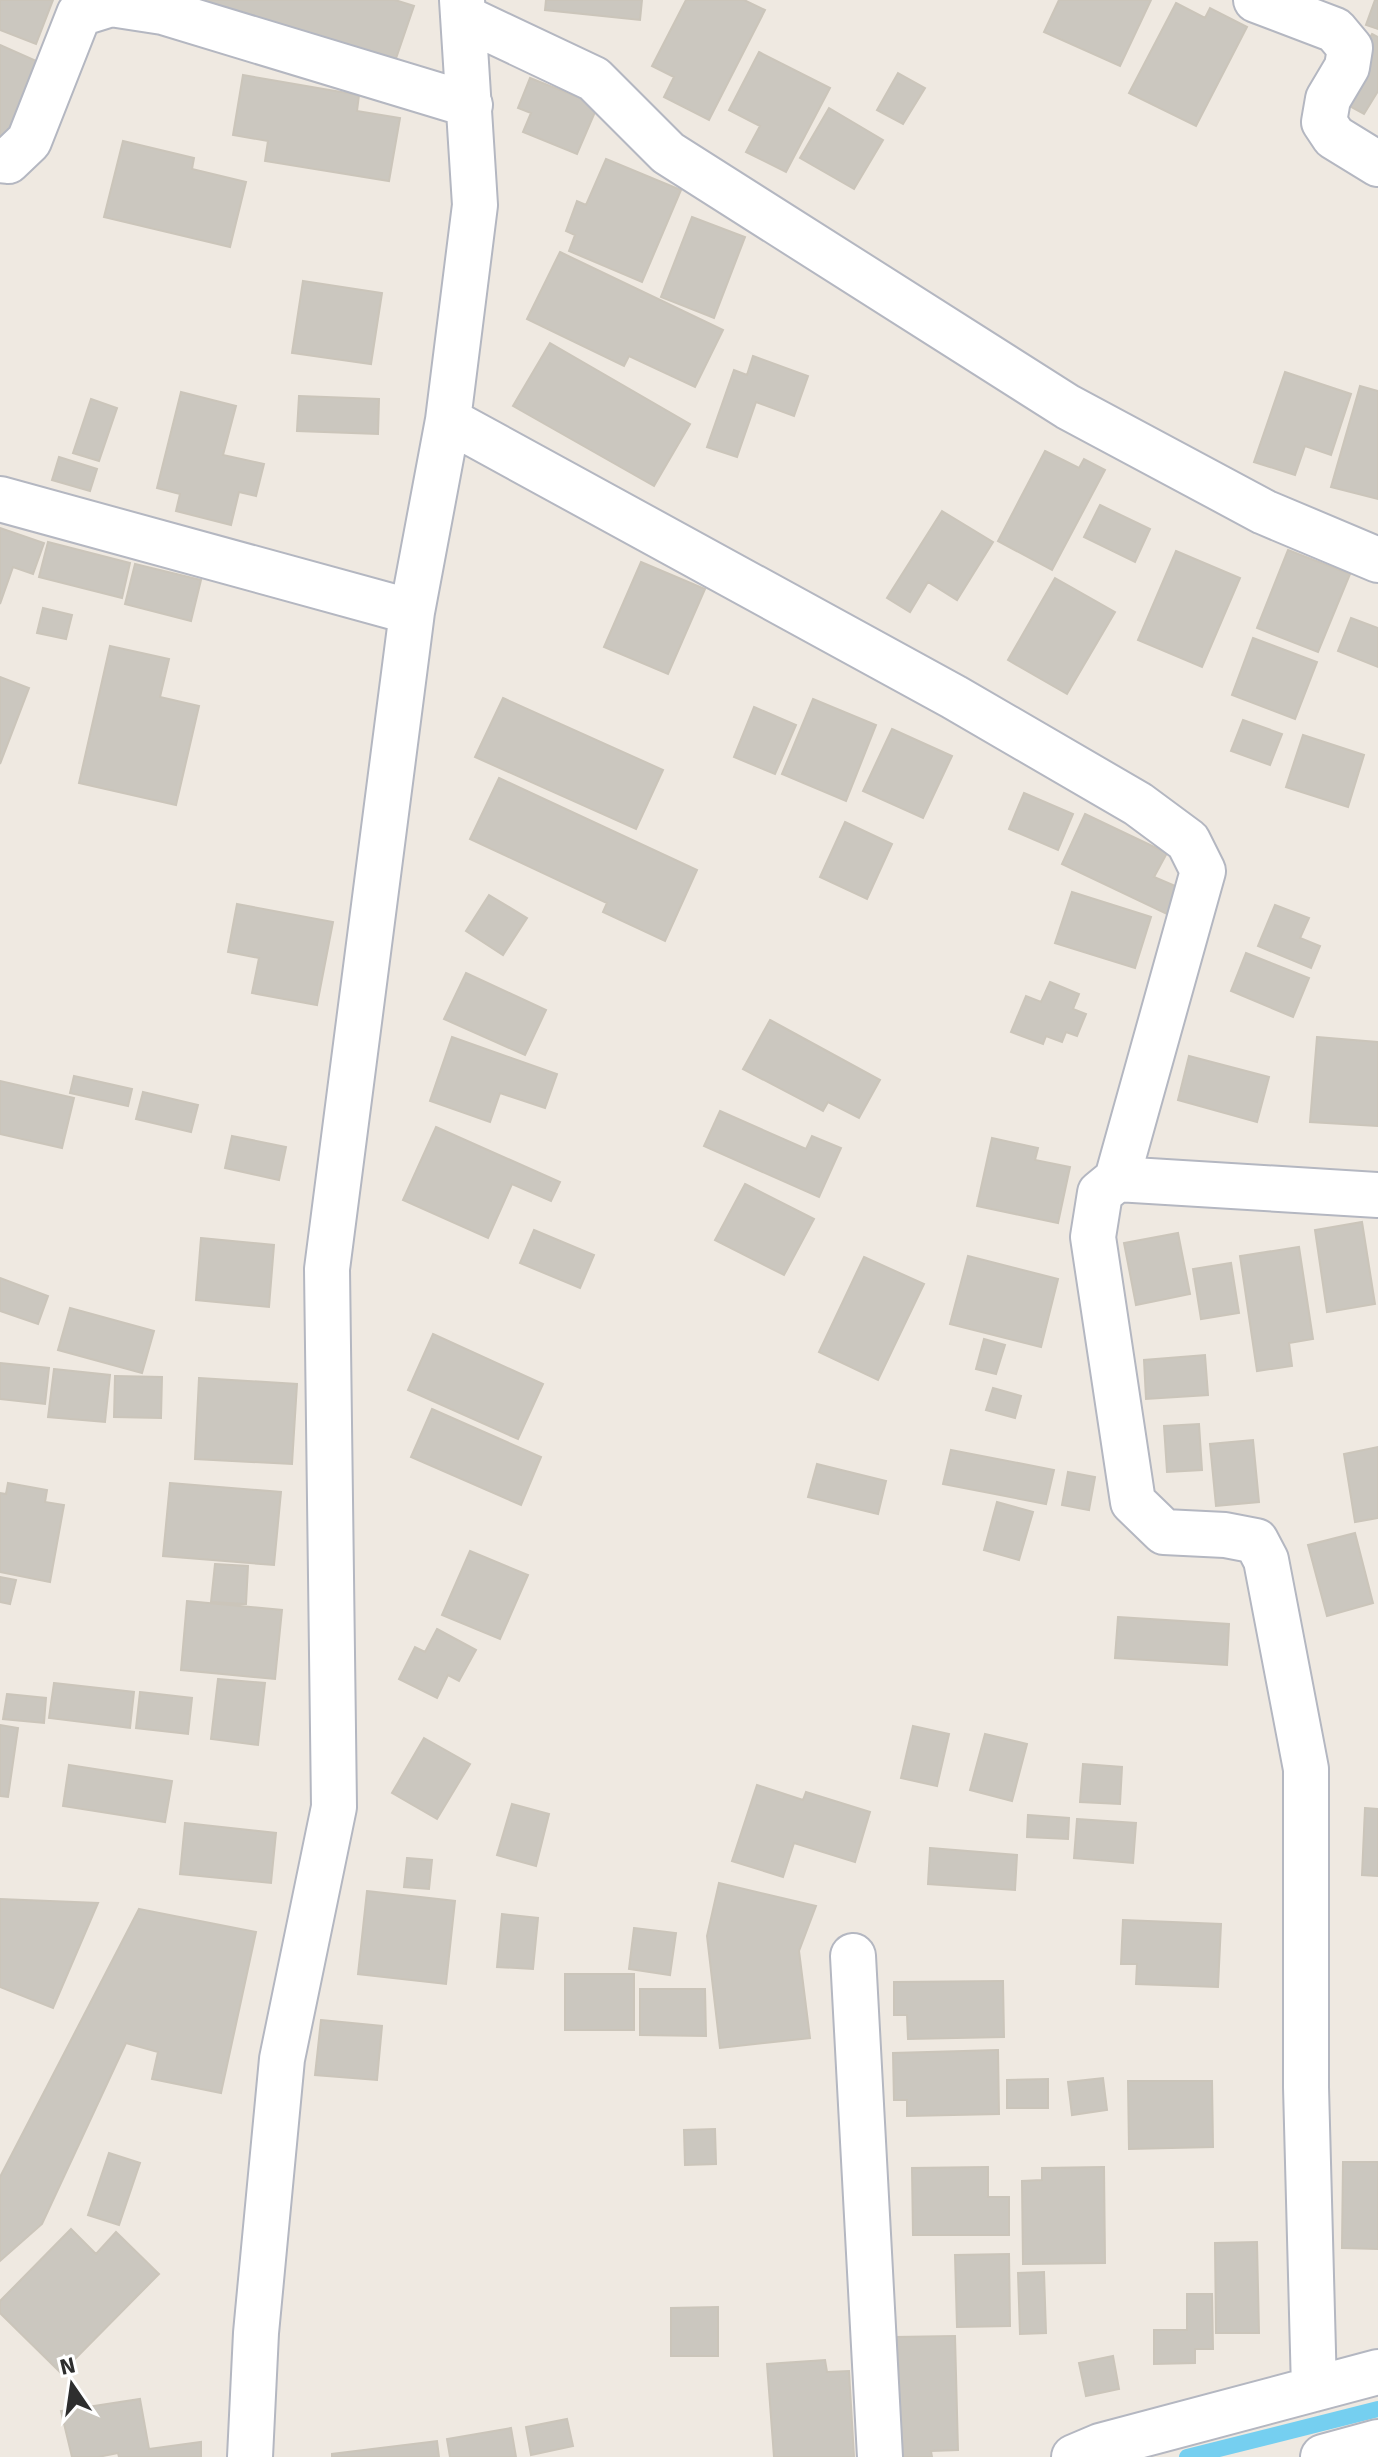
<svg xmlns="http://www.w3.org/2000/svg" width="1378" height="2457" font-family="Signika,sans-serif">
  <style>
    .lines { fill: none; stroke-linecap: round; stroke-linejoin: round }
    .stream { stroke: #75cff0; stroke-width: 16 }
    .building { fill: #cbc7bf; stroke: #cbc5ba; stroke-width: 2 }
    .minor-casing { stroke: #b4b7c1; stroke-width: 48 }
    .minor { stroke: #fff; stroke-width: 44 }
  </style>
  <rect width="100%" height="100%" fill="#efe9e1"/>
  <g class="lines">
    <path class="stream" d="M1187,2457L1378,2409"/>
  </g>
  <path class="building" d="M0,0H53L36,44L0,30Z
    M174,0H395L414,6L391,73Z
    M546,0H642L640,20L545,10Z
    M686,0H744L765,10L709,120L664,97L674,77L652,66Z
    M1059,0H1151L1120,66L1044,32Z
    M1375,0H1378V29L1366,25Z
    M1176,3L1205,18L1210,8L1247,27L1196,126L1129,93Z
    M1372,34L1378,37V91L1364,114L1335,98Z
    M0,45L43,64L8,141L0,138Z
    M759,52L830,88L786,172L746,152L760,126L729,110Z
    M898,73L925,88L903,124L877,110Z
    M243,75L359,95L357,111L400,118L389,181L265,161L268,141L233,135Z
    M530,78L598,105L577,154L523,132L531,113L518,108Z
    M829,108L883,140L854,189L800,158Z
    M123,141L194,158L192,169L246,182L230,247L104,217Z
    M606,159L681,190L642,282L569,251L575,235L566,231L577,201L586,205Z
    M692,217L745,237L714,318L661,297Z
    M560,252L723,330L695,387L629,356L624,366L527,319Z
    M303,281L382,293L371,364L292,353Z
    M550,343L690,424L654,486L513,406Z
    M753,356L808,376L794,416L756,402L737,457L707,447L734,370L747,375Z
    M1285,372L1351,394L1331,455L1305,446L1295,475L1254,462Z
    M1360,386L1378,391V499L1331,487Z
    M181,392L236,406L223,455L264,464L256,496L239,492L231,525L176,511L180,494L157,488Z
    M299,396L379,399L378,434L297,431Z
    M91,399L117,408L99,461L73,453Z
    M1045,451L1079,468L1084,459L1105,470L1052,570L998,541Z
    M59,457L97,469L90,491L52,480Z
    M1100,505L1150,529L1135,562L1084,537Z
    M942,511L993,542L957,600L928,582L910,612L887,598Z
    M0,528L44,543L33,574L13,567L0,604Z
    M48,542L130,563L122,598L39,577Z
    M1288,550L1350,574L1318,652L1257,628Z
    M1176,551L1240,578L1202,667L1138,640Z
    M641,562L705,589L668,674L604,647Z
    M135,564L201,580L191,621L125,604Z
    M1055,578L1115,612L1067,694L1008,660Z
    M43,608L72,615L66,639L37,633Z
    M1351,618L1378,628V667L1338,651Z
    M1253,638L1317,662L1295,719L1232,695Z
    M110,646L169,659L160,697L199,706L176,805L79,783Z
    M0,677L29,688L0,764Z
    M503,698L663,770L636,829L475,757Z
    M813,699L876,725L846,801L782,774Z
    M754,707L796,725L775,774L734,757Z
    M1243,720L1282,734L1270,765L1231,751Z
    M892,729L952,756L923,818L863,791Z
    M1303,735L1364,755L1348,807L1286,787Z
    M499,778L697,870L665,941L603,912L607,903L470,839Z
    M1024,793L1073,814L1058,850L1009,829Z
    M1085,814L1167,853L1154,877L1180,888L1167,914L1062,864Z
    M845,822L892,844L867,899L820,877Z
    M1072,892L1151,917L1135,968L1055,943Z
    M489,895L527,918L503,955L466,931Z
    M237,904L333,922L317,1005L252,993L259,958L228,952Z
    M1275,905L1309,918L1300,938L1320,946L1311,968L1258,946Z
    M1246,953L1309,978L1293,1017L1231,991Z
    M466,973L546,1010L525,1055L444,1019Z
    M1050,982L1079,994L1073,1009L1086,1014L1077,1036L1066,1032L1062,1042L1046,1036L1043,1044L1011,1032L1026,996L1041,1002Z
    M770,1020L880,1080L859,1118L828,1102L823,1111L743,1069Z
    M452,1037L557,1074L545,1108L500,1093L490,1122L430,1101Z
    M1317,1037L1378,1042V1126L1310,1122Z
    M1189,1056L1269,1077L1257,1122L1178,1100Z
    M74,1076L132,1089L128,1106L70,1093Z
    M0,1081L74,1098L62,1148L0,1134Z
    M143,1092L198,1105L191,1132L136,1119Z
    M720,1111L806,1149L812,1136L841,1148L819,1197L704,1146Z
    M436,1127L560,1182L551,1201L512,1184L488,1238L403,1200Z
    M232,1136L286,1147L279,1180L225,1168Z
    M992,1138L1038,1148L1035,1160L1070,1167L1058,1223L977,1206Z
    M745,1184L814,1219L784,1275L715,1240Z
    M1362,1222L1375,1304L1327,1312L1315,1230Z
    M534,1230L594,1255L580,1288L520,1263Z
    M1178,1233L1190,1294L1136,1305L1124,1243Z
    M201,1238L274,1245L269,1307L196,1300Z
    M1299,1247L1313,1339L1289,1343L1292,1366L1257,1371L1240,1256Z
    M968,1256L1058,1279L1041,1347L950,1324Z
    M864,1257L924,1284L878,1380L819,1352Z
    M1231,1263L1239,1313L1201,1319L1193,1269Z
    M0,1278L48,1296L38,1324L0,1311Z
    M70,1308L154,1331L142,1373L58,1350Z
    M433,1334L543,1384L518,1439L408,1390Z
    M984,1339L1005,1345L996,1374L976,1369Z
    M1205,1355L1208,1395L1146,1399L1144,1360Z
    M0,1363L49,1368L45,1404L0,1399Z
    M54,1369L110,1375L105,1422L48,1417Z
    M115,1376L162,1377L161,1418L114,1417Z
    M199,1378L297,1384L292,1464L195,1459Z
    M993,1388L1021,1396L1015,1418L986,1410Z
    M432,1409L541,1457L521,1505L411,1457Z
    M1199,1424L1202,1470L1167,1472L1164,1426Z
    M1253,1440L1259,1502L1216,1506L1210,1444Z
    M1378,1447V1518L1355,1522L1344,1454Z
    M951,1450L1054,1470L1046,1504L943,1484Z
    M817,1464L886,1481L878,1514L808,1497Z
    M1068,1472L1095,1477L1089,1510L1062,1505Z
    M8,1483L47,1490L45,1502L64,1505L50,1582L0,1572V1493L6,1494Z
    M170,1483L281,1492L274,1565L163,1556Z
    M997,1502L1033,1512L1019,1560L984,1550Z
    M1355,1533L1373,1603L1327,1616L1308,1545Z
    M470,1551L528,1575L500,1639L442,1615Z
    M215,1564L248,1566L246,1604L211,1602Z
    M0,1577L16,1580L10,1604L0,1602Z
    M187,1601L282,1610L275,1679L181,1670Z
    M1118,1617L1229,1624L1227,1665L1115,1658Z
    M437,1629L476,1650L459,1681L448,1675L437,1698L399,1679L415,1647L425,1652Z
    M218,1679L265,1683L258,1745L211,1739Z
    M54,1683L134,1692L130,1728L49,1718Z
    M140,1692L192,1698L188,1734L136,1728Z
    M7,1694L46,1698L44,1723L3,1719Z
    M0,1725L18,1728L8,1797L0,1796Z
    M913,1726L949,1734L937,1786L901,1778Z
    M985,1734L1027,1744L1012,1801L970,1790Z
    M424,1738L470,1764L437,1819L392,1793Z
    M1083,1764L1122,1767L1120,1804L1080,1802Z
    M69,1765L172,1781L165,1822L63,1806Z
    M757,1785L803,1800L806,1792L870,1812L855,1862L794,1843L783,1877L732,1861Z
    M512,1804L549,1814L536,1866L497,1855Z
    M1365,1808L1378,1809V1876L1362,1875Z
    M1028,1815L1069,1818L1068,1839L1027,1837Z
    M1077,1819L1136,1823L1133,1863L1074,1858Z
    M185,1823L276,1833L271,1883L180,1874Z
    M930,1848L1017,1855L1015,1890L928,1884Z
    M407,1858L432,1860L429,1889L404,1887Z
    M719,1883L816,1906L799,1951L810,2038L720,2048L707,1936Z
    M367,1891L455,1901L446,1984L358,1974Z
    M0,1899L98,1903L53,2008L0,1987Z
    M139,1909L256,1932L221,2093L152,2079L158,2052L126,2043L42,2224L0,2261V2177Z
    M502,1914L538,1918L533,1969L497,1967Z
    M1123,1920L1221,1924L1218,1987L1136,1984L1137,1964H1121Z
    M634,1928L676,1933L670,1975L629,1969Z
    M565,1974H634V2030H565Z
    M1003,1981L1004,2037L908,2039L907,2015H894V1982Z
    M640,1989H705L706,2036L640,2035Z
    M321,2020L382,2026L377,2080L315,2075Z
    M998,2050L999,2114L907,2116V2100H894L893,2053Z
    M1103,2078L1107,2110L1072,2115L1068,2082Z
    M1048,2079V2108H1007V2080Z
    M1128,2081H1212L1213,2147L1129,2149Z
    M715,2129L716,2164L685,2165L684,2130Z
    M109,2153L140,2163L119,2225L88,2215Z
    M1343,2162H1378V2249L1342,2248Z
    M988,2167V2197H1009V2235H913L912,2168Z
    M1104,2167L1105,2263L1023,2264L1022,2181L1042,2180V2168Z
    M71,2229L96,2254L116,2232L159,2274L61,2373L0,2313V2301Z
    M1257,2242L1259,2333H1216L1215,2243Z
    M1009,2254L1010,2326L957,2327L955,2255Z
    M1044,2272L1046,2333L1020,2334L1018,2273Z
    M1187,2294H1212L1213,2349H1195V2363L1154,2364V2330H1187Z
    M718,2307V2356H671V2308Z
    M955,2336L958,2450L931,2451L932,2457H898L895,2337Z
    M1113,2356L1119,2389L1086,2396L1079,2363Z
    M825,2360L827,2372L849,2371L854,2457H774L767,2364Z
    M140,2399L149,2449L201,2442V2457H119L118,2453L98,2457H72L61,2411Z
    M567,2419L573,2446L531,2455L526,2427Z
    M511,2428L516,2457H450L447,2439Z
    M437,2441L439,2457H332V2454Z"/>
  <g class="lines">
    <defs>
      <path id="minor" d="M1256,0L1335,30L1350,48L1347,67L1328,99L1324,122L1334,137L1378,164
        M463,17L594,79L668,153L1068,407L1264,512L1378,560
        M0,160L8,161L29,141L79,14L111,4L163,12L470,105
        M448,420L954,697L1138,804L1188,841L1203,871L1117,1179L1378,1195
        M0,499L412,612
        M1117,1179L1100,1193L1093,1237L1133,1502L1164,1532L1225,1535L1256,1541L1266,1560L1306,1769V2087L1314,2389
        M853,1956L880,2457
        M250,2457L256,2333L282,2059L334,1807L327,1269L412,612L448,420L475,205L462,0
        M1074,2457L1100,2446L1378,2372
        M1323,2457L1378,2442"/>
    </defs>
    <use href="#minor" class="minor-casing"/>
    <use href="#minor" class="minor"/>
  </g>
  <g transform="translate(72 2385) rotate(347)" stroke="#ffffff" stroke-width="6" paint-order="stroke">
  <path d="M0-6L14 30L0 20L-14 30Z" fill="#2e2e2e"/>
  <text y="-12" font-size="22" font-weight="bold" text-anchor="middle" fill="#2e2e2e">N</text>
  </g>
</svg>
